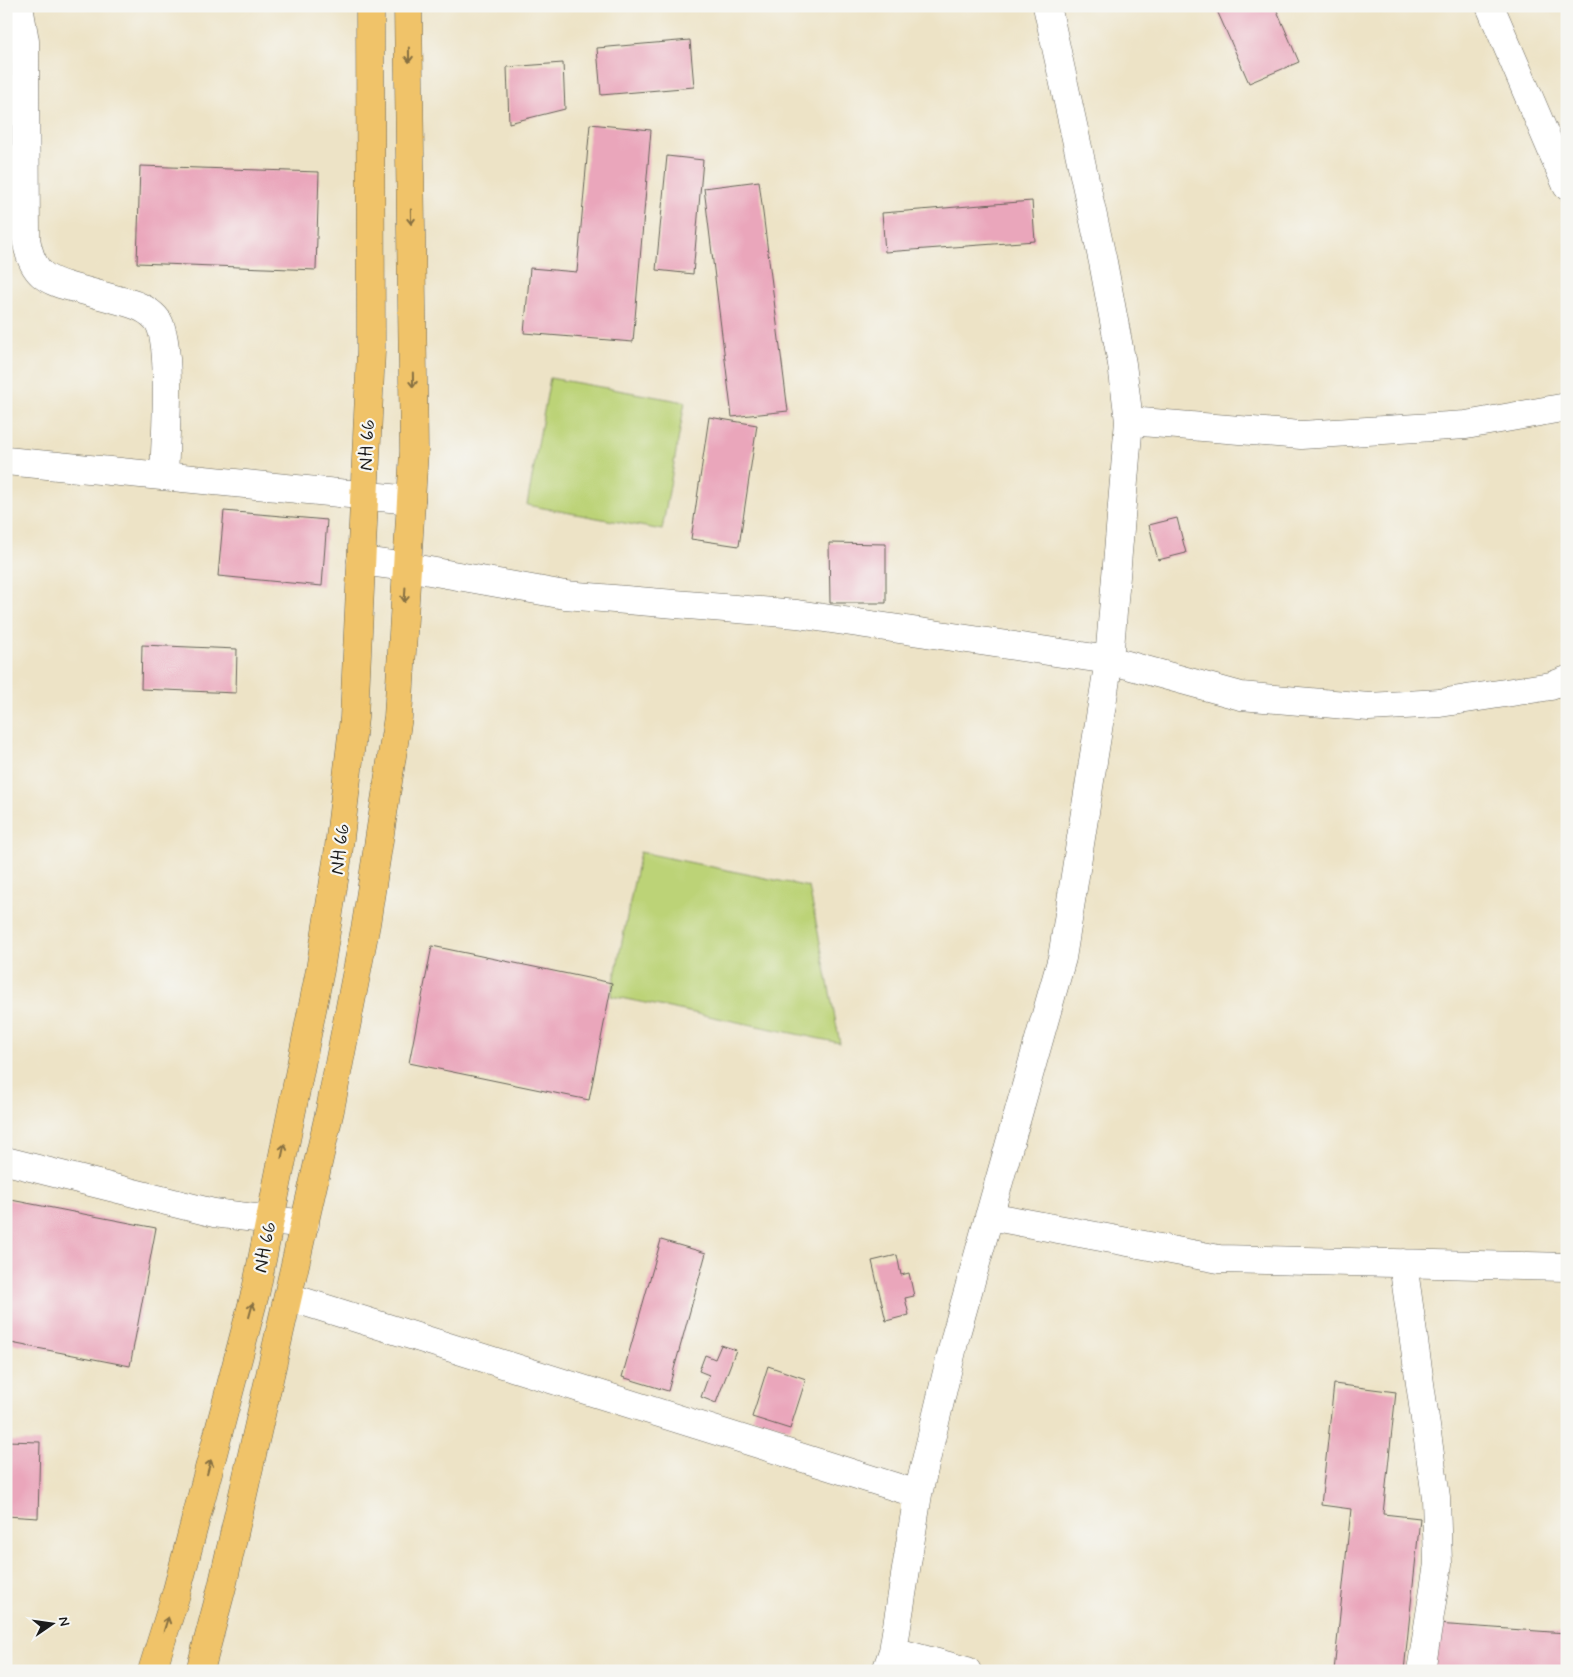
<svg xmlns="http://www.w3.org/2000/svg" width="1573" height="1677" font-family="Mynerve,sans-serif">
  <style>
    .green { fill: #bcd377; stroke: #6c784a }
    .building { fill: #eaa6bb }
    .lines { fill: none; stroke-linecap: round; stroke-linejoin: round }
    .minor-casing { stroke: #656258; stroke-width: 29 }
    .highway-casing { stroke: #656258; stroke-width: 29 }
    .minor { stroke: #fff; stroke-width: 28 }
    .highway { stroke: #f0c369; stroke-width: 28 }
    .oneway { stroke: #867042 }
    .labels { text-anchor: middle; stroke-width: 4.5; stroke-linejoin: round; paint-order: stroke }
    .street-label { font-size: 20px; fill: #1c1c1c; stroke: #f6f6f2 }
  </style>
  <rect width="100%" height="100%" fill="#f6f6f2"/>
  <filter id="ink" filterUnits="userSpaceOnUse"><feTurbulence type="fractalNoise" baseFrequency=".02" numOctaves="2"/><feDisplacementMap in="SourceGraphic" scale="10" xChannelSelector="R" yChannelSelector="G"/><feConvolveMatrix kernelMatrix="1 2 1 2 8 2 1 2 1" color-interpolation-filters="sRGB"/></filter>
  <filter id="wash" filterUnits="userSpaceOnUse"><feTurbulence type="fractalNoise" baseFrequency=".0096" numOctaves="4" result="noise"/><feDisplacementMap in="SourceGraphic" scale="20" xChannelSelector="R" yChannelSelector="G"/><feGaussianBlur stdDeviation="1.12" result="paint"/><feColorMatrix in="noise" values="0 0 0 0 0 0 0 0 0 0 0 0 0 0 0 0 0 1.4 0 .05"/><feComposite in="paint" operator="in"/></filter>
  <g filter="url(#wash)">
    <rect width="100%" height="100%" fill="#ede3c6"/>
    <path class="green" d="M550,378L685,402L662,530L527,505Z
      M640,852L809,887L840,1043L611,996Z"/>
    <g id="blocks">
      <path class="building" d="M1215,6H1275L1299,62L1249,83Z
        M690,40L694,87L601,95L597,48Z
        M563,63L565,109L509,123L507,67Z
        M590,124L651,130L633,342L524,333L530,268L577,272Z
        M667,156L703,160L693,274L656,270Z
        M140,166L319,172L316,270L137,263Z
        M759,181L788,411L732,417L704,188Z
        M1032,201L1035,241L885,252L882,213Z
        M709,417L757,425L739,546L691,539Z
        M224,511L327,520L322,586L218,576Z
        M1177,518L1186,553L1158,560L1149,525Z
        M829,543L886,544V603H830Z
        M142,645L237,649L236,693L141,689Z
        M432,946L612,983L589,1100L409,1063Z
        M6,1199L156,1228L130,1366L6,1342Z
        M661,1240L706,1253L668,1391L622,1377Z
        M897,1255L901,1275L909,1273L914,1296L905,1298L909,1315L886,1321L872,1261Z
        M721,1345L736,1350L716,1403L701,1397L709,1375L699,1371L705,1355L715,1359Z
        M768,1366L806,1379L790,1429L752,1417Z
        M1334,1384L1396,1392L1383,1514L1420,1518L1404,1671H1334L1351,1509L1321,1505Z
        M6,1441L40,1442L38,1518L6,1516Z
        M1436,1624L1566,1633L1563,1671H1433Z"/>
    </g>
  </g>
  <g filter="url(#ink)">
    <use href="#blocks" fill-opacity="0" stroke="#656258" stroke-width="1"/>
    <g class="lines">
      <defs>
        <path id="minor" d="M19,6L25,41L26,239C32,274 45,281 78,289C93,293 107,297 122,301C135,304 150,310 158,321C173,345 165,444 164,476
          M1047,6L1103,262L1122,364L1129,421L1109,660L1241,696L1369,707L1440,703L1551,686L1567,680
          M1490,6L1567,186
          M1129,421L1301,435L1466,425L1567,407
          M6,461L411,500
          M361,561L407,567L565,595L797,614L1109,660L1062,958L956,1334L918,1494L893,1651L886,1671
          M6,1161L214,1213L305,1224
          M989,1216L1219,1259L1567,1267
          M1403,1263L1436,1497L1438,1564L1421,1671
          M289,1297L918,1494
          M893,1651L967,1671"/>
        <path id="highway" d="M152,1671L176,1594L256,1290L320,970L338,855L354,718L371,351L370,6
          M200,1671L222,1587L330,1110L366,924L398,717L414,451L408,6"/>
      </defs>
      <use href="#minor" class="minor-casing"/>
      <use href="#highway" class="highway-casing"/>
      <use href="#minor" class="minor"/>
      <use href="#highway" class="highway"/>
    </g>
    <defs><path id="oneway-shaft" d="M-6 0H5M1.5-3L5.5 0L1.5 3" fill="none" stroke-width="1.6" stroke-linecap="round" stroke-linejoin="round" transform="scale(1.25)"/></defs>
    <g class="oneway">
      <use href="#oneway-shaft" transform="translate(409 55) rotate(89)"/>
      <use href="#oneway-shaft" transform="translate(411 217) rotate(89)"/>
      <use href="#oneway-shaft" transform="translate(413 380) rotate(89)"/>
      <use href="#oneway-shaft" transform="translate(405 595) rotate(93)"/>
      <use href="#oneway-shaft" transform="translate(283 1151) rotate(-78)"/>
      <use href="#oneway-shaft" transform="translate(251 1310) rotate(-75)"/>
      <use href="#oneway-shaft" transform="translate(209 1467) rotate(-75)"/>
      <use href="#oneway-shaft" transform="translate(166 1624) rotate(-73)"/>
    </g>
  </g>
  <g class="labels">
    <g class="street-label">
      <text transform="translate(366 445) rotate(-87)" y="7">NH 66</text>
      <text transform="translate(339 849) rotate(-83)" y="7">NH 66</text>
      <text transform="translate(264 1247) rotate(-79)" y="7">NH 66</text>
    </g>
  </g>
  <rect width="1573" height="1677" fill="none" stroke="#f6f6f2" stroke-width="25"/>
  <g transform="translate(52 1624) rotate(77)" stroke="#f6f6f2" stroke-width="4" paint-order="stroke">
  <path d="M0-4L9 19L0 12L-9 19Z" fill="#1c1c1c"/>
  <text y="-8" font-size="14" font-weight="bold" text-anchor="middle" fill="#1c1c1c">N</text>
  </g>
</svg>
